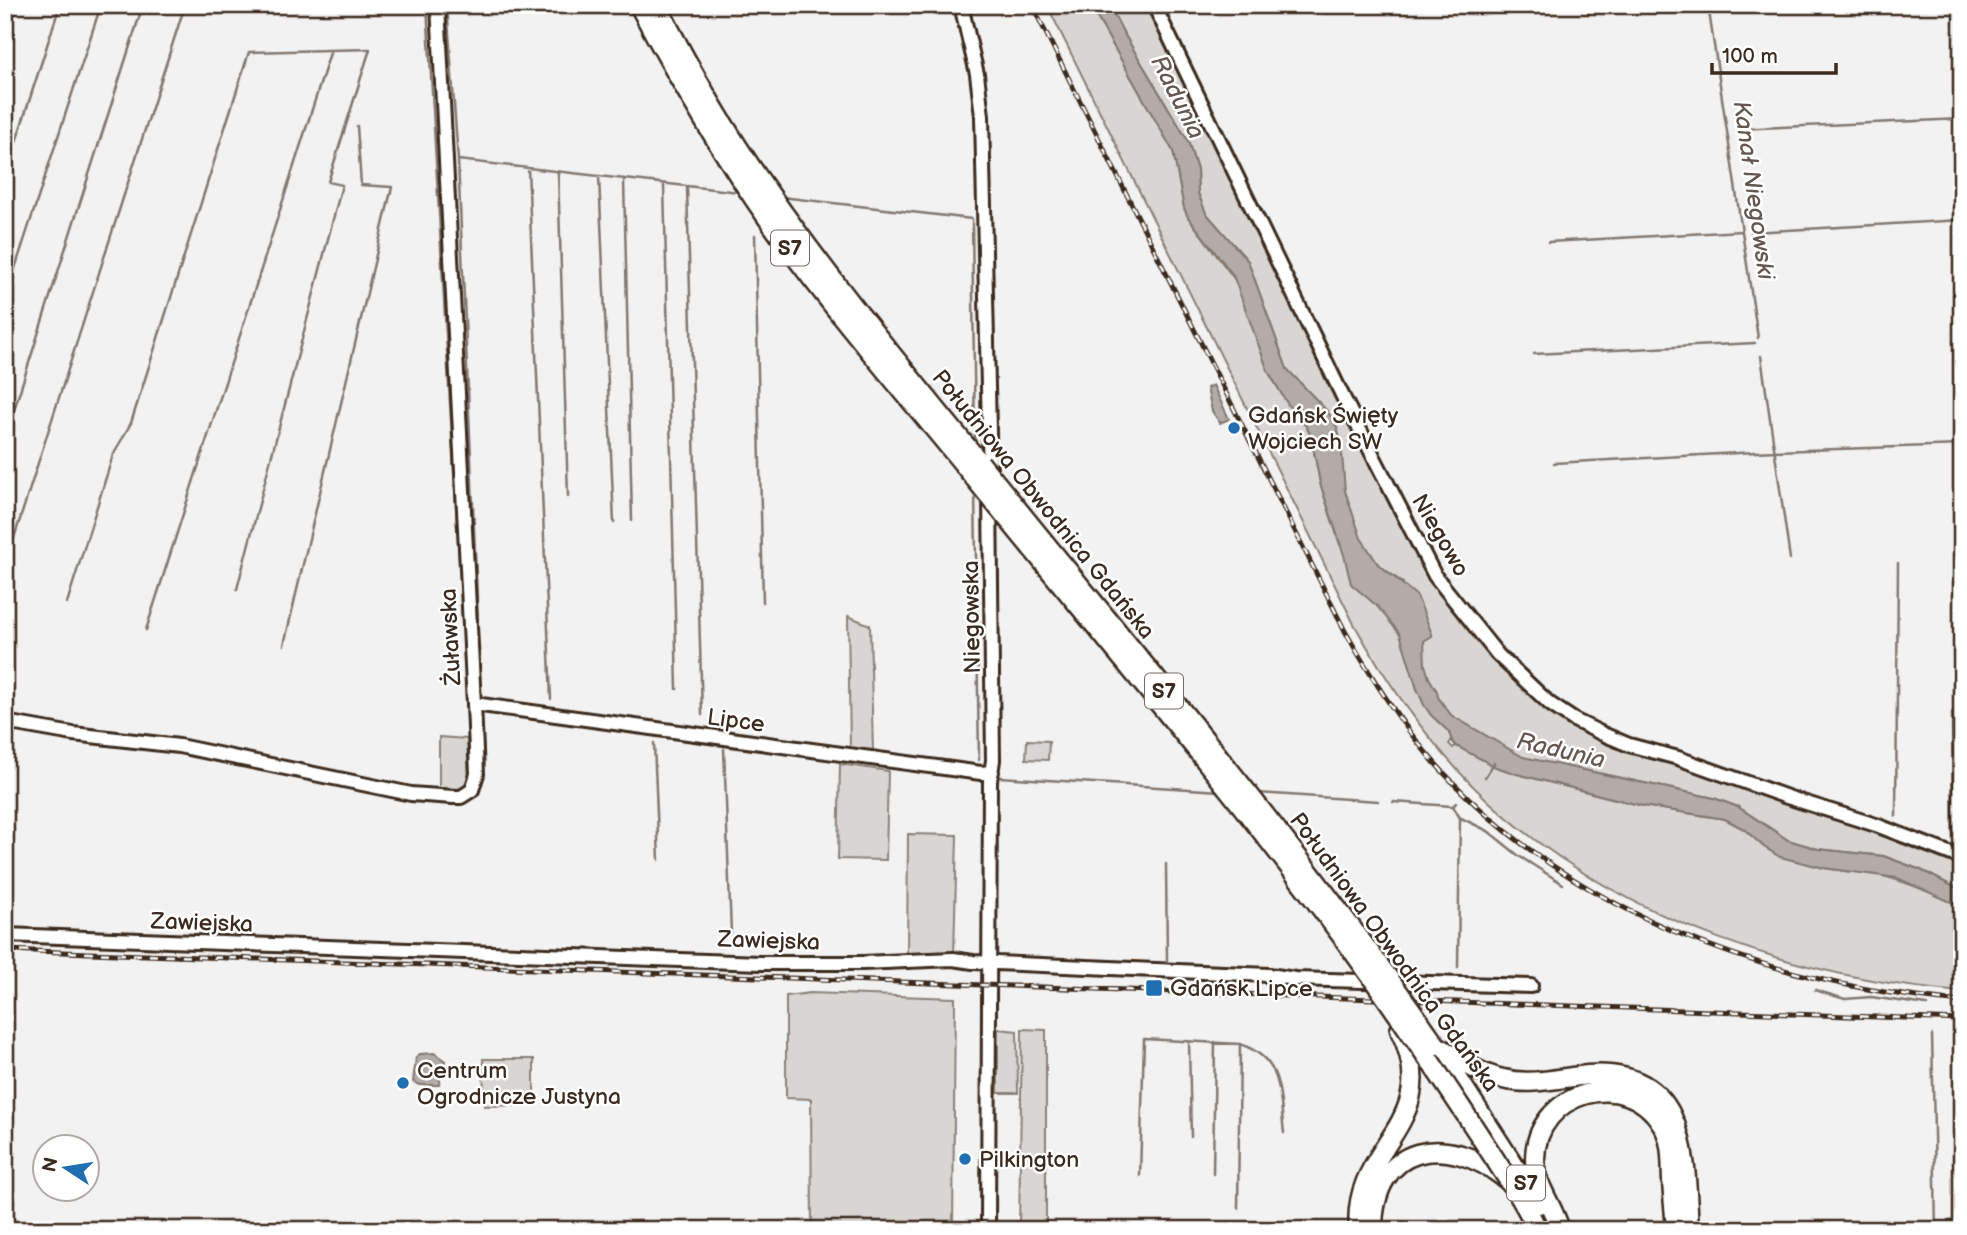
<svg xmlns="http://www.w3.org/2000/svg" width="1967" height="1235" font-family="'Balsamiq Sans',sans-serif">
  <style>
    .green { fill: #d8d5d2; stroke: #8a8078; stroke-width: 2 }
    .water { fill: #b2aba7; stroke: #827770; stroke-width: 2 }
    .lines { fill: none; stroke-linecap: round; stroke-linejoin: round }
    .stream { stroke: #827770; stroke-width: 2.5 }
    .minor-casing { stroke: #3b2a1e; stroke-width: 18 }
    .highway-casing { stroke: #3b2a1e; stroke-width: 23 }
    .minor { stroke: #fff; stroke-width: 12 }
    .highway { stroke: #fff; stroke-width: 18 }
    .rail-casing { stroke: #3b2a1e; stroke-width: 5 }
    .rail { stroke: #fff; stroke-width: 2.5; stroke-dasharray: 8; stroke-linecap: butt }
    .highway-bridge-casing { stroke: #3b2a1e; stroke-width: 23; stroke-linecap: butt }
    .highway-bridge { stroke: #fff; stroke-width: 18 }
    .poi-dot { fill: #1f6fb2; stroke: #fff; stroke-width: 2.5 }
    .labels { text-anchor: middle; stroke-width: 5; stroke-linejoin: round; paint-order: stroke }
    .shield { fill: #fff; stroke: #766a62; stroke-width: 2 }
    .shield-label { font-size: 21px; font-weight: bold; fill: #3b2a1e }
    .poi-label { font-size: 23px; fill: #3b2a1e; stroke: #fff; text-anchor: start }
    .street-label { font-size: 23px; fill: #3b2a1e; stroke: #fff }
    .water-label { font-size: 24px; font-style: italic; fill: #65574e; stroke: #fff }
  </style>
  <rect width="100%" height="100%" fill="#f3f2f2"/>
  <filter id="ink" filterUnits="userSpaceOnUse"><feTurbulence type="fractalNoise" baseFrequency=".0143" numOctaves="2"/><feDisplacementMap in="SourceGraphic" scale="14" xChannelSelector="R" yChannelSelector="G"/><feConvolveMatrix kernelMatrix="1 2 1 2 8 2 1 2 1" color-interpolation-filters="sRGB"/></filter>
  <g filter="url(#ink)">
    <path class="green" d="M1047,5H1090L1173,151L1184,208L1188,217L1238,284L1268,371L1290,408L1306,426L1311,436L1320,483L1340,545L1393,595L1417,689L1431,715L1449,732L1452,740L1449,744L1453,748L1457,745L1496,767L1517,774L1643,806L1725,819L1744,829L1764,847L1824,868L1850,872L1853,868C1894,878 1924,888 1962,907V992C1800,978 1629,922 1504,815C1442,762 1394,695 1354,624Z
      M1109,5H1151L1450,596L1568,718L1962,860V891L1921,870L1884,856L1818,849L1788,840L1738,807L1714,798L1566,766H1543L1495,752L1451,715L1431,693L1403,583L1378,564L1367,549L1362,547L1345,491L1328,412L1287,369L1248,261L1206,213L1198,193L1197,170L1188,141L1123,32Z
      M848,616L870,625L873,752L850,750Z
      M439,737L467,739L469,785L463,789L439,788Z
      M1027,740L1049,741L1048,760L1026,759Z
      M840,764L888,771L886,860L838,859Z
      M908,834L957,835L954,956L907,957Z
      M810,993L955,998L953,1230H812L811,1099L786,1098V996Z
      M998,1029L1017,1031L1018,1093H998Z
      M1022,1029L1046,1030V1230H1019Z
      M483,1059H534V1105L484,1106Z"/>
    <path class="water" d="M1090,5H1109L1123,32L1188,141L1197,170L1198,193L1206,213L1248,261L1287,369L1328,412L1337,427L1341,442L1345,491L1361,538L1378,564L1417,596L1432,634V636L1424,641L1425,665L1429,678L1437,691L1438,697L1451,715L1523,757L1714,798L1738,807L1788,840L1818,849L1883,856L1921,870L1962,891V907L1897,878L1824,868L1780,857L1764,847L1744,829L1725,819L1643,806L1517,774L1496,767L1456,746L1452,741L1449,732L1431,715L1424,705L1417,689L1400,634L1377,606L1351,584L1344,555L1320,483L1311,436L1306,426L1290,408L1268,371L1233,275L1188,217L1184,208L1173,151Z
      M1213,385L1229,419L1220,423L1212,411L1207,388Z
      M434,1053L445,1061L439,1085H420L413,1082L416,1057L420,1054Z"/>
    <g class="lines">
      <path class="stream" d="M427,5L464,644
        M447,5L458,160L478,621
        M1708,5L1758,338
        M5,40L16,5
        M1737,129L1962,119
        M458,160L739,192
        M528,168L551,699
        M558,172L568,496
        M5,176L60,5
        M599,176L614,523
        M624,180L632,520
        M664,185L677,689
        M687,187L702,715
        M781,197L972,219L975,443
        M1751,232L1962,220
        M755,235L763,602
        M1548,242L1742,231
        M5,299L101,5
        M1534,354L1755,343
        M1761,356L1790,559
        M5,438L143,5
        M1554,463L1775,451L1962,445
        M975,492L979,760
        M5,566L185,5
        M67,603L113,455L131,423L249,52L370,49L328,182L342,185L237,589
        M146,630L331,50
        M284,645L392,187L361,185L357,126
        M654,743L659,860
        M724,749L731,933
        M1000,777L1220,791
        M1485,777L1494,763
        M1258,793L1378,801
        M1393,802L1452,806
        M1456,803L1453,806L1460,818L1458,967
        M1896,816L1898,563
        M1461,818L1488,831L1519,856L1563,884
        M1953,832L1952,713L1962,697
        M1166,864L1167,960
        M1815,990L1845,999L1871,997L1927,1005
        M1932,1035L1936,1230
        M1189,1042L1191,1137
        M1213,1174L1215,1042
        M1140,1176L1144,1039L1240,1044C1284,1059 1279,1094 1284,1133
        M1238,1208L1240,1044"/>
      <defs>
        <path id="minor" d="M961,5L977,74L982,116L990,477
          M1154,5L1343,397L1435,576L1498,655L1550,704L1574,720L1603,734L1629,745L1678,758L1787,797L1876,825L1962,858
          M474,704L981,773L992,772
          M5,722L73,734L179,746L411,794L453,797H461L472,790L477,774L474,704L438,5
          M5,935L760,963H862L953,959L973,962L1269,975L1295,979L1531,986
          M988,1230L990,781L993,760L990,495"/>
        <path id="highway" d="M639,5C679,80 721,153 771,223C832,309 902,389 969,471
          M657,5C690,70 727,134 769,193C835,287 908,375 980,463
          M1436,1045C1457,1058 1478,1074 1503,1079C1531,1086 1559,1078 1588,1075C1689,1068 1685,1159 1689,1230
          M1440,1051L1539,1204
          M1359,1230C1350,1145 1446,1126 1400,1030
          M1373,1230C1373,1142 1447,1132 1506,1179C1518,1189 1530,1216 1538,1230
          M1560,1230C1553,1205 1535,1186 1535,1159C1535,1092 1627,1065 1662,1124C1673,1142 1671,1161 1672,1181C1673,1198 1675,1214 1676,1230"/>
      </defs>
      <use href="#minor" class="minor-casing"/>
      <use href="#highway" class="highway-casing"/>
      <use href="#minor" class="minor"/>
      <use href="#highway" class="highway"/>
      <defs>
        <path id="rail" d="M1032,5L1345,631C1371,677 1399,722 1434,762C1566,912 1767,984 1962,1002
          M5,950L1962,1020"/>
      </defs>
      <use href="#rail" class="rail-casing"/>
      <use href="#rail" class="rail"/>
      <defs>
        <path id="highway-bridge" d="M980,463C1135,655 1295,842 1436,1045
          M969,471C1093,625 1223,776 1341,935C1400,1015 1455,1097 1509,1181"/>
      </defs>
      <use href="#highway-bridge" class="highway-bridge-casing"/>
      <use href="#highway-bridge" class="highway-bridge"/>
    </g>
  </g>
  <g class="poi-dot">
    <circle cx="1234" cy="428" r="7"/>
    <rect x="1145" y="979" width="18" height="18" rx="3.5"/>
    <circle cx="403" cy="1083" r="7"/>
    <circle cx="965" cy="1159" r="7"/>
  </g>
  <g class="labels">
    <g class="shield">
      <rect x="771" y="230.5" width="38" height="35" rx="5"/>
      <rect x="1145" y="673.5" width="38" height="35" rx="5"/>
      <rect x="1507" y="1165.5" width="38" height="35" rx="5"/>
    </g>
    <g class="shield-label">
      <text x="790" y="255">S7</text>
      <text x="1164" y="698">S7</text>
      <text x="1526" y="1190">S7</text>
    </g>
    <g class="poi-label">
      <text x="1248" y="423">Gdańsk Święty<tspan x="1248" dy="26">Wojciech SW</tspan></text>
      <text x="1170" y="996">Gdańsk Lipce</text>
      <text x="417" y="1078">Centrum<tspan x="417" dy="26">Ogrodnicze Justyna</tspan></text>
      <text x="979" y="1167">Pilkington</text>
    </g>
    <g class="street-label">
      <text transform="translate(1044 504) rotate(51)" y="8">Południowa Obwodnica Gdańska</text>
      <text transform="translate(1441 535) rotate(60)" y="8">Niegowo</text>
      <text transform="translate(971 617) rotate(-91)" y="8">Niegowska</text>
      <text transform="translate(450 637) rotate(-93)" y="8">Żuławska</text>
      <text transform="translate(736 720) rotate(8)" y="8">Lipce</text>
      <text transform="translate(202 922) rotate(2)" y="8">Zawiejska</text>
      <text transform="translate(769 940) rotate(2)" y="8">Zawiejska</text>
      <text transform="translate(1395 952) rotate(54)" y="8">Południowa Obwodnica Gdańska</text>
    </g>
    <g class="water-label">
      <text transform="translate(1178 97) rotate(63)" y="8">Radunia</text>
      <text transform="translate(1754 190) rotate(82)" y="8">Kanał Niegowski</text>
      <text transform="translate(1561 750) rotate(13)" y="8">Radunia</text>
    </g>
  </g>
  <rect width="1967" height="1235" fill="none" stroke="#fff" stroke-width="28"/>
  <rect x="14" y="14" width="1939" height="1207" fill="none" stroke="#3b2a1e" stroke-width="2.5" filter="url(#ink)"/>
  <g transform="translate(66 1168) rotate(282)"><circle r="33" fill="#ffffff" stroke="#b1aaa5" stroke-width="2"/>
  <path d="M0-5L12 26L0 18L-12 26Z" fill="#1f6fb2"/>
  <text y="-10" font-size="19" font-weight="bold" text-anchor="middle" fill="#3b2a1e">N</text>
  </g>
  <path d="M1712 63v10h124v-10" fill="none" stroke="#3b2a1e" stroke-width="3.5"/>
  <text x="1722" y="63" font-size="21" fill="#3b2a1e" stroke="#ffffff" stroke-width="5" paint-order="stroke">100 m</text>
</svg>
